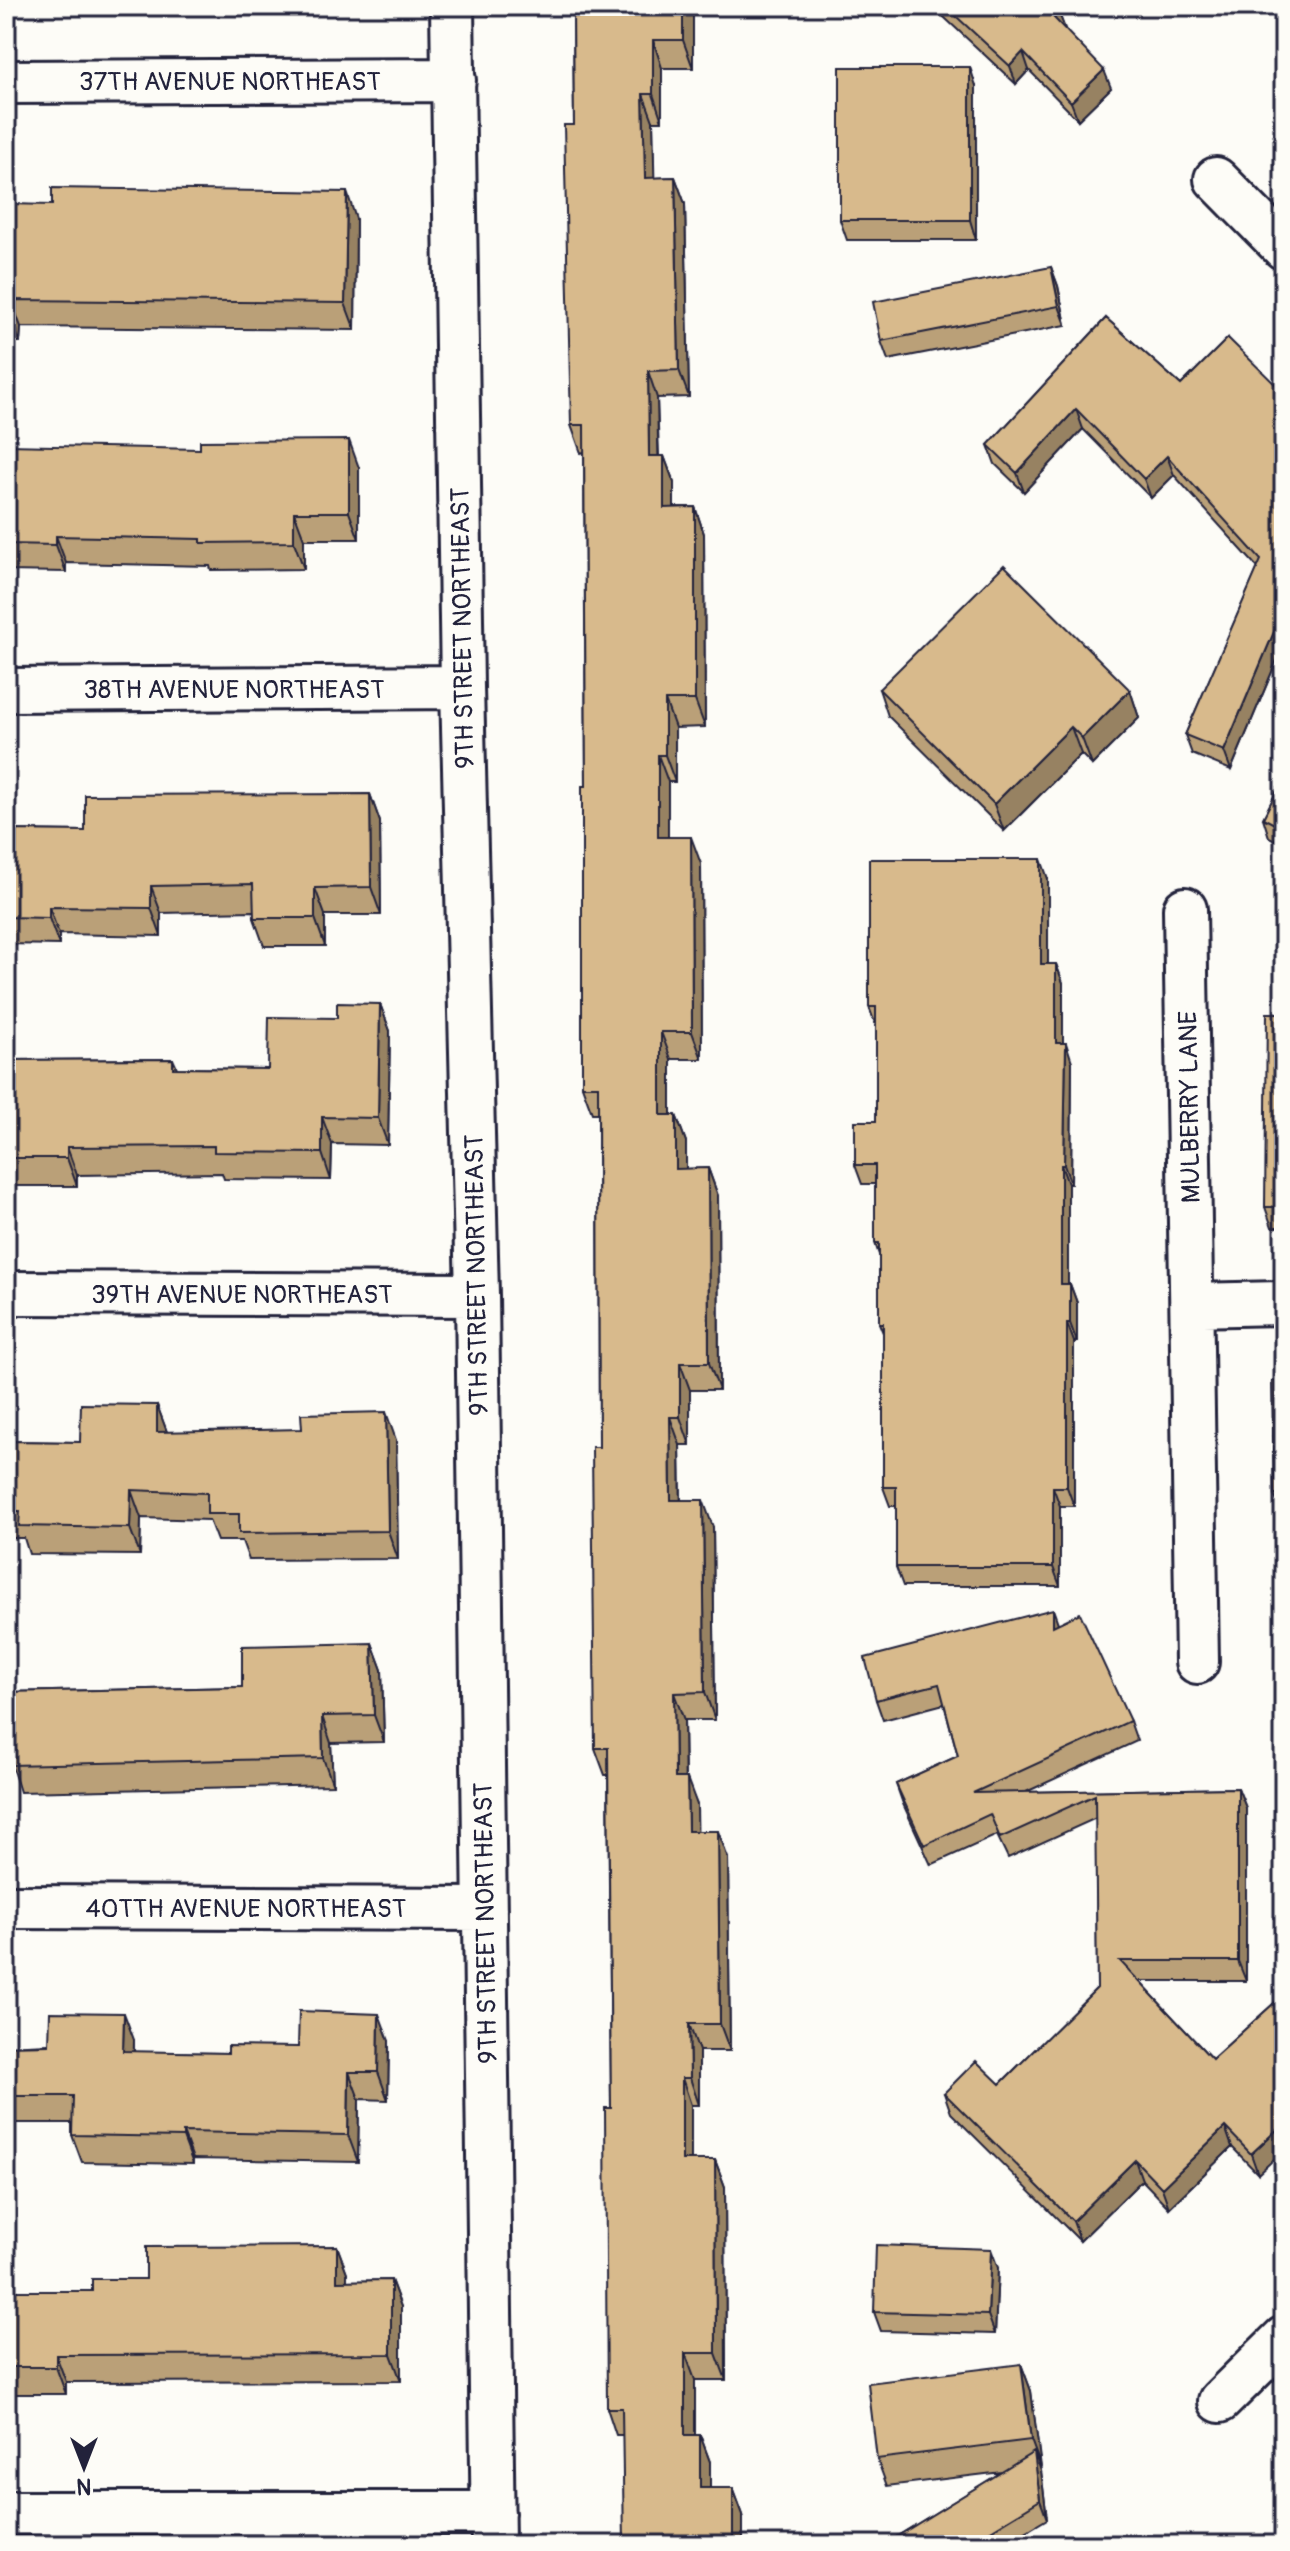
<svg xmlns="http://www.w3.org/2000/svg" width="1290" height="2551" font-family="Pangolin,sans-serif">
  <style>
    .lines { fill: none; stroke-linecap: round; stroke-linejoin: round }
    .street-casing { stroke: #22223b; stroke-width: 48 }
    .street { stroke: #fdfcf7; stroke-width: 42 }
    .wall { fill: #baa078; stroke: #22223b; stroke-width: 2 }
    .shaded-wall { fill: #978262; stroke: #22223b; stroke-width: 2 }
    .building { fill: #d8ba8c; stroke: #22223b; stroke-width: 2 }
    .labels { text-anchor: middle; stroke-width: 8; stroke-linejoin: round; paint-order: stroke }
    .street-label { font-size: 26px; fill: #22223b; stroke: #fdfcf7 }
  </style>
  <rect width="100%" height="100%" fill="#fdfcf7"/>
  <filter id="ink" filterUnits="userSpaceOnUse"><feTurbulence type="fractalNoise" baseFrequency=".0125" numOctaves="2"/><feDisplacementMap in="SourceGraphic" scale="16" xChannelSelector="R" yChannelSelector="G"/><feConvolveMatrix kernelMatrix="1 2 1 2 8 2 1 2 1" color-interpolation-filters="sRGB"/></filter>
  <g filter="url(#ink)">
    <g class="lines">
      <defs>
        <path id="street" d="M452,6L462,687L477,1295L493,2545
          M6,82L454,80
          M1216,179L1284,248
          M6,690L462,687
          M1185,909L1197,1662
          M6,1293L477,1295
          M1192,1305L1284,1303
          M6,1907L485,1909
          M1220,2401L1284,2338
          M6,2513H493"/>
      </defs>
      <use href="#street" class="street-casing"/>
      <use href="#street" class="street"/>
    </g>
    <path class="wall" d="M573,6H693V68H662V121H653L654,178L675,177L685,204L689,397L657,398L659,456H664L674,483V507H695L704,534L705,727L675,728V782H668V837L701,864L702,1059H671V1115H676L686,1142V1169L708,1168L718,1196L719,1390H690V1445H680L681,1500L713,1527L715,1720H684L685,1778L697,1805V1831L728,1858L730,2051H699V2105H691V2160H715L725,2187L726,2380H695V2435H700L710,2462V2488H733L743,2515L623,2435H616L607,2408L611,2108L608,1775H605L595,1748L599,1447L598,1113H592L582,1086L586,786L584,452L581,453L571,425L574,125Z
      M932,6H1072L1060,16L1065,30L1111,88L1078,120L1029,70L1016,84Z
      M976,86V240H847L840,220Z
      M6,204L356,219L355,330L21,327L20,342H6Z
      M1051,267L1058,286L1066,325L888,360L881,341Z
      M1106,318L1181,385L1228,338L1284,643L1231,770L1192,754L1185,735L1258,568L1174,475L1151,498L1083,429L1024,492L995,464L988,445Z
      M6,445L359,468V539H304V569L211,570L210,566L66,563V572L6,571Z
      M879,689L1130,690L1139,718L1092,765L1081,754L1004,831L888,716Z
      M1284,777V844L1269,837L1263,818Z
      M370,794L380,822L381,915H325V946H264L254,918V911L161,913V936L59,934V945L6,944V830L85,831Z
      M1048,879V964H1056L1063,983V1043L1072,1062L1071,1184H1068V1284H1070L1077,1303V1342H1074V1506H1060V1586H903L896,1567V1506H890L883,1487V1333L879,1323V1255L875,1243V1184H862L855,1165L876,1121V1026L869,1007Z
      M380,1004L390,1031L388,1145L332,1144L331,1180L224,1179L222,1173L77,1175V1186H7L6,1182V1060L173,1059L177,1068L268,1069L337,1018Z
      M1284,1013V1227H1272L1265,1207Z
      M1284,1381V1513H1281L1274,1494Z
      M157,1405L167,1432L396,1440L398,1559L249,1560L242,1541H217L209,1520L141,1518L140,1555L29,1554L24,1538H6V1441L80,1442Z
      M1058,1623L1130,1721L1137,1741L1026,1792L1238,1788L1246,1808V1981H1139L1212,2059L1282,1996L1258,2174L1232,2147L1169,2208L1142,2180L1080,2241L951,2113L944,2093L1000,2084L1097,1988L1096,1818L1008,1858L997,1835L931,1865L903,1804L896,1784L958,1756L944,1704L883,1720L876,1700Z
      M372,1643L382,1670L384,1742L331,1743L333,1785L20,1792L10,1761H6V1692L242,1687Z
      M134,2040V2052L228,2053L389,2041L388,2100L359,2099L358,2162L193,2159V2164L82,2162L72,2135V2123H6V2046Z
      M337,2246L347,2273V2281L391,2280L401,2307V2381L66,2382V2394H6V2269L12,2287V2291H92L146,2279Z
      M998,2268L995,2334L881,2331L874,2312Z
      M1021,2364L1031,2391L1047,2519L1004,2545H883L1002,2472L887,2486L877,2459Z"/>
    <path class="shaded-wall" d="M683,6H693V68L683,40Z
      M1049,6H1072L1060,16L1066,31L1061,36Z
      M653,40L662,68V121L653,94Z
      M1023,52L1029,70L1016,84L1010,66Z
      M970,67L976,86V240L970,220Z
      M1104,70L1111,88L1078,120L1071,102Z
      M643,94L653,121L655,205L645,178Z
      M675,177L685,204L689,397L679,370Z
      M347,192L356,219L355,330L345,303Z
      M1051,267L1058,286L1066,325L1059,306Z
      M11,300L21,327L20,342L10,315Z
      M648,371L657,398L659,483L649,456Z
      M1076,409L1083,429L1024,492L1017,473Z
      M349,440L359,468V539L349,512Z
      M664,456L674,483V535L664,508Z
      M1167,456L1174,475L1151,498L1144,479Z
      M695,507L704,534L705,727L695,700Z
      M294,512L304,539V569L294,542Z
      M56,536L66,563V572L56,545Z
      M1284,608V643L1231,770L1224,751Z
      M1130,690L1139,718L1092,765L1082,738Z
      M665,700L675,728V782L665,755Z
      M1071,727L1081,754L1004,831L994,804Z
      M658,755L668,782V864L658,837Z
      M370,794L380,822L381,915L371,887Z
      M691,837L701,864L702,1059L692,1032Z
      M1041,859L1048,879V983L1041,964Z
      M151,886L161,913V936L151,908Z
      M315,888L325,915V946L315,918Z
      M49,907L59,934V945L49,918Z
      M1056,964L1063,983V1062L1056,1043Z
      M380,1004L390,1031L388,1145L378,1118Z
      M661,1032L671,1059V1142L661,1115Z
      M1066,1043L1072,1062L1071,1184L1064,1165Z
      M676,1115L686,1142V1196L676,1169Z
      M322,1117L332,1144L331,1180L322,1153Z
      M67,1147L77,1175V1186L67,1158Z
      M1061,1165L1068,1184V1303L1061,1284Z
      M708,1168L718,1196L719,1390L709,1363Z
      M1070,1284L1077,1303V1342L1070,1323Z
      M1067,1323L1074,1342V1506L1067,1487Z
      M680,1363L690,1390V1445L680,1417Z
      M157,1405L167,1432H157Z
      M386,1412L396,1440L398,1559L388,1531Z
      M670,1417L680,1445L681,1527L671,1500Z
      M1053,1487L1060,1506V1586L1053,1567Z
      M131,1490L141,1518L140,1555L130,1528Z
      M703,1500L713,1527L715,1720L705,1692Z
      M1053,1609L1060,1629L1053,1626Z
      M372,1643L382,1670L384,1742L374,1715Z
      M674,1693L684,1720L685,1805L675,1778Z
      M322,1716L331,1743L333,1785L323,1758Z
      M687,1778L697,1805L698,1858L688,1831Z
      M1238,1788L1246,1808V1981L1238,1961Z
      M718,1831L728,1858L730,2051L720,2024Z
      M124,2013L134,2040L133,2079L123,2051Z
      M379,2014L389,2041L388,2100L378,2072Z
      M689,2024L699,2051V2105L690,2078Z
      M349,2072L359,2099L358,2162L348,2135Z
      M682,2078L691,2105V2187L682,2160Z
      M1284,2123V2150L1258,2174L1251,2154Z
      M1225,2127L1232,2147L1169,2208L1162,2188Z
      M183,2132L193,2159V2164L183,2137Z
      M715,2160L725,2187L726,2380L716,2353Z
      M1135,2160L1142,2180L1080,2241L1073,2221Z
      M337,2246L347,2273V2308L337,2281Z
      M991,2249L998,2268L995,2334L988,2315Z
      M6,2269L12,2287V2318L6,2301Z
      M391,2280L401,2307V2381L391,2354Z
      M685,2353L695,2380V2462L685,2435Z
      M56,2355L66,2382V2394L56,2367Z
      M1021,2364L1031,2391L1041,2467L1031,2440Z
      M700,2435L710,2462V2515L700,2488Z
      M1034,2452L1041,2471L1047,2519L1040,2500Z
      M733,2488L743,2515V2545H733Z"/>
    <path class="building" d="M573,6H683V40H653V94H643L645,178L675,177L679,370L648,371L649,456H664V508L695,507V700H665V755H658V837H691L692,1032H661V1115H676V1169L708,1168L709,1363H680V1417H670L671,1500H703L705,1692L674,1693L675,1778H687L688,1831H718L720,2024H689L690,2078H682V2160H715L716,2353H685V2435H700V2488H733V2545H624L622,2408H607L605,2108H611L608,1748H595L592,1447H599L598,1086H582V786H586L584,425H571L564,125H574Z
      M945,6H1052L1059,13L1054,18L1104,70L1071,102L1023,52L1010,66Z
      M840,67H970V220H840Z
      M52,188L347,192L345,303L11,300L10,315H6V204L52,205Z
      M1051,267L1059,306L881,341L873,302Z
      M1106,318L1181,385L1228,338L1284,393V608L1224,751L1185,735L1261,560L1167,456L1144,479L1076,409L1017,473L988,445Z
      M349,440V512H294V542L201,543V539L56,536V545L6,544V445L200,449V441Z
      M1004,565L1130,690L1082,738L1071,727L994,804L879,689Z
      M1284,777V829L1263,818Z
      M370,794L371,887L315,888V918H254L253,884L151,886V908L49,907V918L6,917V830L85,831V795Z
      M869,859H1041V964H1056V1043H1066L1064,1165H1061V1284H1070V1323H1067V1487H1053V1567H896V1487H883V1323H879V1243H875V1165H855V1121H876V1007H869Z
      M337,1003L380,1004L378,1118L322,1117V1153L214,1152V1146L67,1147V1158H6V1060L173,1059V1068L268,1069L269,1017L337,1018Z
      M1267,1013H1284V1207H1265Z
      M1272,1381H1284V1494H1274Z
      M81,1404L157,1405V1432L302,1429L301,1414L386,1412L388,1531L239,1533V1514H207V1493L131,1490L130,1528L19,1526L20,1511H6V1441L80,1442Z
      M1053,1609V1626L1080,1613L1130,1721L973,1793L1238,1788V1961H1120L1212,2059L1282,1996L1284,1999V2123L1251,2154L1225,2127L1162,2188L1135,2160L1073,2221L944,2093L976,2061L1000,2084L1097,1988L1095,1795L1000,1838L990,1814L924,1845L896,1784L958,1756L939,1684L876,1700L865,1658Z
      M372,1643L374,1715L322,1716L323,1758L10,1765L9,1734H6V1692L242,1687V1646Z
      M299,2011L379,2014L378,2072H349L348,2135L183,2132V2137L72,2135L73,2096H6V2046L49,2045L50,2012L124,2013L123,2051L228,2053V2046L298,2047Z
      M876,2245L991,2249L988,2315L874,2312Z
      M337,2246V2281L391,2280V2354L56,2355V2367H6V2291H92V2279H146V2247Z
      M1021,2364L1031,2440L877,2459L868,2383Z
      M1034,2452L1040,2500L966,2545H883Z"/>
  </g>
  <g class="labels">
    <g class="street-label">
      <text x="230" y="90">37TH AVENUE NORTHEAST</text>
      <text transform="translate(462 628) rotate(-91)" y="9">9TH STREET NORTHEAST</text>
      <text x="234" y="698">38TH AVENUE NORTHEAST</text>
      <text transform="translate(1189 1107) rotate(-91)" y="9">MULBERRY LANE</text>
      <text transform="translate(476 1275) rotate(-91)" y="9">9TH STREET NORTHEAST</text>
      <text x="242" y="1303">39TH AVENUE NORTHEAST</text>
      <text x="246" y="1917">40TTH AVENUE NORTHEAST</text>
      <text transform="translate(485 1923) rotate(-91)" y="9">9TH STREET NORTHEAST</text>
    </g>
  </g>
  <rect width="1290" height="2551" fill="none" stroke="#fdfcf7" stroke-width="32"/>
  <rect x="16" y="16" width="1258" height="2519" fill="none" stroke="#22223b" stroke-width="3" filter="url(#ink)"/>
  <g transform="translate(84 2467) rotate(180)" stroke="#fdfcf7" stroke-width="6" paint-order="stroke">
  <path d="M0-6L14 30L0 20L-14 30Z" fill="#22223b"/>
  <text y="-12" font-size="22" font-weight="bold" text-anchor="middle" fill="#22223b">N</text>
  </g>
</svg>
